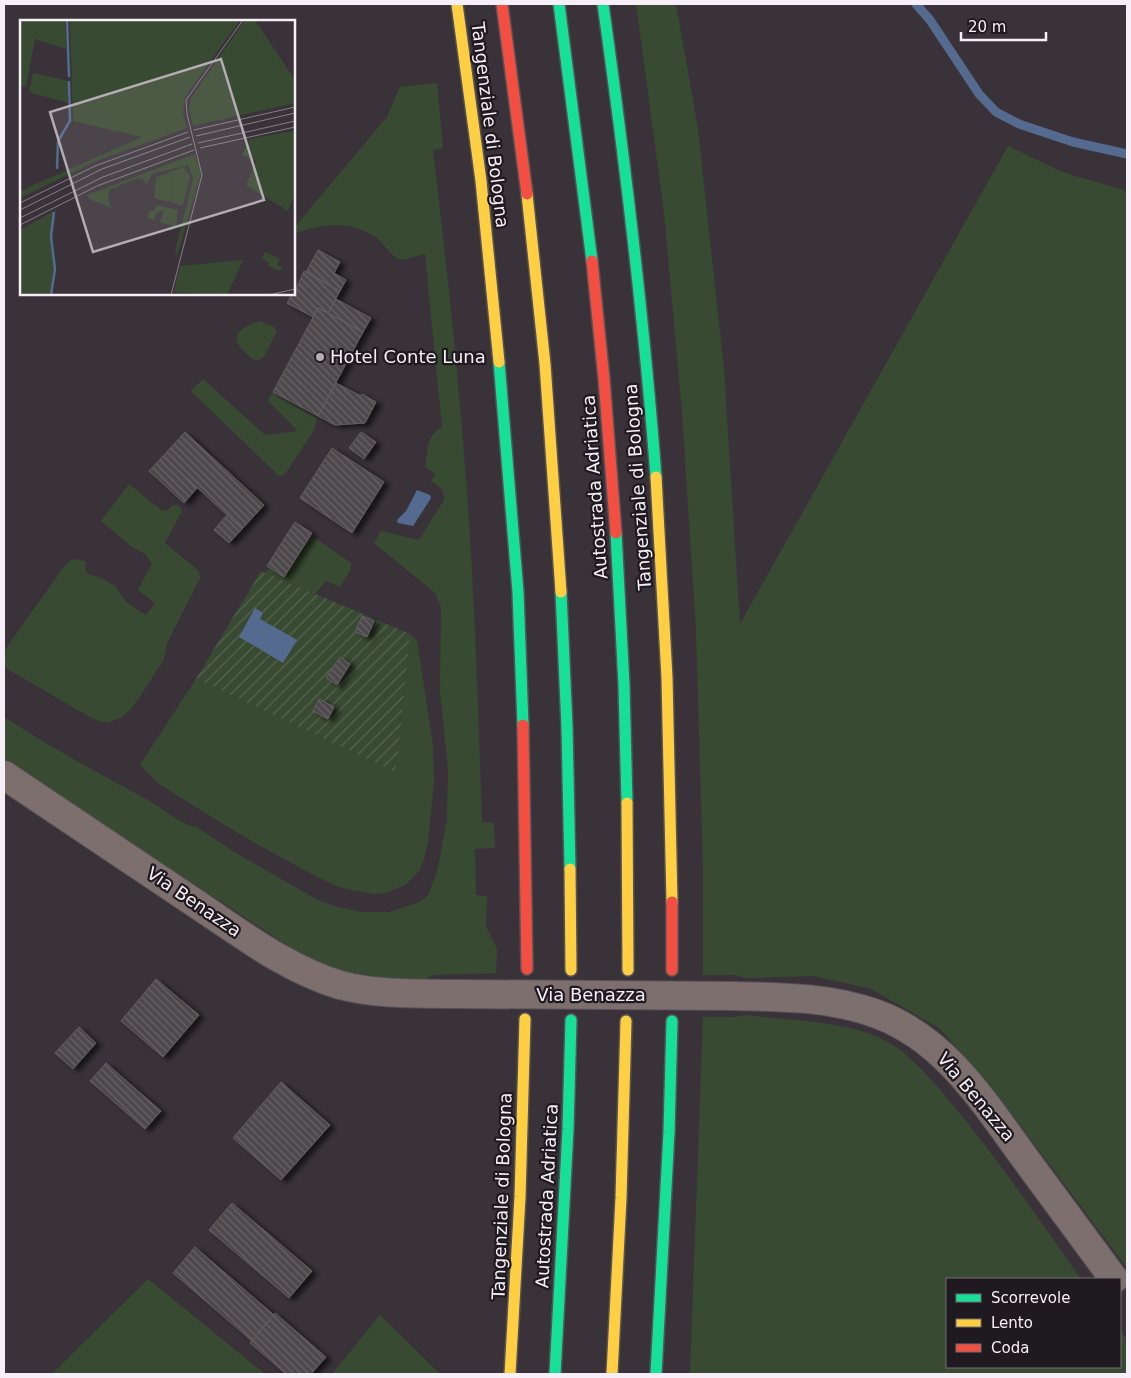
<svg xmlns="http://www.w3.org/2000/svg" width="1131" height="1378" font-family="'DejaVu Sans',sans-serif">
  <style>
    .green { fill: #394a32 }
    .garden { fill: url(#garden-furrows) }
    .water { fill: #546a8f }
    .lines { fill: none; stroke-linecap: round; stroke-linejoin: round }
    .stream { stroke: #546a8f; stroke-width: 9 }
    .building { fill: url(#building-back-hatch); stroke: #625d62; filter: url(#shadow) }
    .street-casing { stroke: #575257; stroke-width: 30 }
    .fast-casing { stroke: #575257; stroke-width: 14 }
    .slow-casing { stroke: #575257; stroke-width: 14 }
    .jam-casing { stroke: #575257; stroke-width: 14 }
    .street { stroke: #7e6f6f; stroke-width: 28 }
    .fast { stroke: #16e098; stroke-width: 11 }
    .slow { stroke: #ffcf43; stroke-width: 11 }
    .jam { stroke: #f24e42; stroke-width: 11 }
    .street-bridge-casing { stroke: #575257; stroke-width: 30; stroke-linecap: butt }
    .street-bridge { stroke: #7e6f6f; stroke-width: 28 }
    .poi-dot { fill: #b4adb4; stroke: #1f1a1f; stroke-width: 2 }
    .labels { text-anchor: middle; stroke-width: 4.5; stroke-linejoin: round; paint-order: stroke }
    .street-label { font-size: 18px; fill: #f7eff7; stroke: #1f1a1f }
    .poi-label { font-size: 18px; fill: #f7eff7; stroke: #1f1a1f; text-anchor: start }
    .inset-river { fill: none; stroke: #546a8f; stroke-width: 2.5 }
    .inset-road { fill: none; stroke: #857e85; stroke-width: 1 }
    .view { fill: #b4adb4; fill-opacity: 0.15; stroke: #b4adb4; stroke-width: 2.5 }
    .inset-edge { fill: none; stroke: #f7eff7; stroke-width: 2.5 }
  </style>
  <defs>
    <pattern id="garden-furrows" width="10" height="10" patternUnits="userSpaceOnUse" patternTransform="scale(1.25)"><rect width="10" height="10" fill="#394a32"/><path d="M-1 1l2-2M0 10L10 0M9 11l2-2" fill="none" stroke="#566450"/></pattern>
    <pattern id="building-back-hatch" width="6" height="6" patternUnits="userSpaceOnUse" patternTransform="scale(1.25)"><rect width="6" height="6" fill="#4d484c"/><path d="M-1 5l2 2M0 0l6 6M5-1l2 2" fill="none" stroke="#676367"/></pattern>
    <filter id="shadow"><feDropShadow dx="5.5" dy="3" stdDeviation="2.5" flood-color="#0009"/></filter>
  </defs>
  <rect width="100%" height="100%" fill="#393339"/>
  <path class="green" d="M636,4H676L698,129L724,369L740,624L1008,146L1062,172L1127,191V1268L987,1081L939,1028L871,989L814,976L746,978L735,975H703V870L696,629L682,412L664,212Z
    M437,83L443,148L433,150C449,284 463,418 471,553C476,643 479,732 482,822L494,823L495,848L475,849L476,895L487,896L486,926L497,949L496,973L433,975L426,979L376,977L339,971L299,953L4,759V717C50,747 98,773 146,799C163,808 178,824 196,827L241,856L316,899L334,906L361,912H389L420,902L429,894L438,868L447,819L448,769L440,691L441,608L435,593L374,543L381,531L419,540L444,500L443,490L431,481L435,474L425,467C429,450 425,437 442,427L425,254C418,255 406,261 399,259C391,256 385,246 379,240C353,219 323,223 294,234V228L387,117L400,87Z
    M259,321L274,327L277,331L264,357C261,359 260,360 257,360C253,360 250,357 247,354C243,350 238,346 237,341C234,331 251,323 259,321Z
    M203,379L265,435L298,431L268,401L272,393L317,418L314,430L285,474L279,476L194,394L190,392Z
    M129,484L161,510L167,511L173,505H178L182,511L165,543L199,571L200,578L168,641L163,661L139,698L128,712L120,718L109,722H102L90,717L4,667V651L66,564L73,559L85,561L86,572L90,575L99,577L115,586L127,603L146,615L155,603L138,590L152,563L145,554L132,547L101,521Z
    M311,535L351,563L350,571L340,587L326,581L315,594L266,573L270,568L284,577Z
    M410,634L417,641L420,660L433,746L434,781L428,842L424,859L420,870L405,885L385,893L373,894L342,888L317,877L253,842L181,798L158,783L140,765L196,679L395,772L398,755Z
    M746,1015C783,1020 835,1021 870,1034C905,1046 929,1077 952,1104C999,1160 1039,1220 1081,1279H947V1367H1120V1330L1127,1339V1374H690L703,1017H734Z
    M148,1279L265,1374H52Z
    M380,1315L440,1374H332Z"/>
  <path class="garden" d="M261,571L410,634L398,755L395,772L196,679Z"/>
  <path class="water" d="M417,490L430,495L431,498L413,526L398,523L397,520L406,511Z
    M255,608L263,613L260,619L297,640L283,663L239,637Z"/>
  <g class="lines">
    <path class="stream" d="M916,4L930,20L979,94L996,112L1019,124L1073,142L1127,154"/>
  </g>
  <path class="building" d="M318,250L340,262L334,273L346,280L340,291L306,272Z
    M304,271L340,291L328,313L318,308L313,317L287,303L292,294H294Z
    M336,299L371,318L363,332L328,313Z
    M318,308L363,332L318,416L273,392Z
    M336,383L361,396L362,394L376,402L365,423L335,425L318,416Z
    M185,432L264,505L242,529L163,456Z
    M361,432L376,442L364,459L349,448Z
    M332,448L384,482L352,533L300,498Z
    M163,456L197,488L184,503L149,471Z
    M227,515L242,529L229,543L214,530Z
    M295,522L312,533L284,577L267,566Z
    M362,616L374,621L367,637L355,632Z
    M340,657L350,664L337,685L326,678Z
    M319,699L334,707L328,719L313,711Z
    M156,979L199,1015L163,1057L121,1021Z
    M79,1027L96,1043L73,1069L55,1053Z
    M106,1063L161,1111L145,1129L90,1081Z
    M281,1082L330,1125L281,1180L233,1138Z
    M232,1203L312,1271L289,1298L209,1230Z
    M195,1247L274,1315L252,1341L173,1273Z
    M275,1313L326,1357L311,1374H286L250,1343Z"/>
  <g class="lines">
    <defs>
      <path id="street" d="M4,775C67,817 129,859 192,901C239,932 286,969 340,985C378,995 418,993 457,994
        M734,996C782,997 831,997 877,1014C945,1039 983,1101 1024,1157C1054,1198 1084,1238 1114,1279"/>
      <path id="fast" d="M559,4L592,261
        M603,4C625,161 644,319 656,477
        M499,362L518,592L523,725
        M616,533L624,685L627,803
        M561,592L567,727L570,869
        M555,1374L568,1129L571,1020
        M656,1374L669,1132L672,1021"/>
      <path id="slow" d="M457,4L481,181L499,362
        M527,194L545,364L561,592
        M656,477L667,678L672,902
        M627,803L628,970
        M570,869L571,970
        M510,1374L520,1197L525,1019
        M612,1374L621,1198L626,1021"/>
      <path id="jam" d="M502,4L527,194
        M592,261L604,379L616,533
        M523,725L527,969
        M672,902V970"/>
    </defs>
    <use href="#street" class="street-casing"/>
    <use href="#fast" class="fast-casing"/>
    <use href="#slow" class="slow-casing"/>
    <use href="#jam" class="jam-casing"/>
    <use href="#street" class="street"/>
    <use href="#fast" class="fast"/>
    <use href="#slow" class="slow"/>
    <use href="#jam" class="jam"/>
    <defs>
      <path id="street-bridge" d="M457,994L734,996"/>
    </defs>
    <use href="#street-bridge" class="street-bridge-casing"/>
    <use href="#street-bridge" class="street-bridge"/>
  </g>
  <circle class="poi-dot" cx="320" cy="357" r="5"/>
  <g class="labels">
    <g class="street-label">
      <text transform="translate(490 125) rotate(83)" y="6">Tangenziale di Bologna</text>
      <text transform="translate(595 487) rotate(-94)" y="6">Autostrada Adriatica</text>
      <text transform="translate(638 487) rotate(-94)" y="6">Tangenziale di Bologna</text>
      <text transform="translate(194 902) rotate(34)" y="6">Via Benazza</text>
      <text x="591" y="1001">Via Benazza</text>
      <text transform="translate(976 1097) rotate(50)" y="6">Via Benazza</text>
      <text transform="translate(502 1196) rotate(-88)" y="6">Tangenziale di Bologna</text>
      <text transform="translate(547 1196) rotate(-87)" y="6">Autostrada Adriatica</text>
    </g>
    <g class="poi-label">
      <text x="330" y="363">Hotel Conte Luna</text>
    </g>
  </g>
  <g transform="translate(20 20)">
    <rect width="275" height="275" fill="#393339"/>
    <path d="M0,0H45L46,29L15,19L6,67L0,65ZM50,0H220L165,77L163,94L167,108L74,142L0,178V172L9,167L122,117L53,101ZM225,0H235L275,60V83L173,106L169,89L171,78ZM13,53L48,61V83L9,72ZM275,111V173L268,191L226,165L236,141L222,135L230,119ZM175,134L181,153L157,236L155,232L173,159L168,145L132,154L126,165L124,160L118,158L89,170L88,181L92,188L69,179L67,175ZM164,147L170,156L163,186L150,182L154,154L136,157ZM137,185L158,190L156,207L140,202L144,191L137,192L134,200L128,198L129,191H134ZM36,190L30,217L34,249L30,275H0V210ZM223,240L207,275L154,272L160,246Z" fill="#394a32"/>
    <path d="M154,154L150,182L134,178L136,157ZM245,232L260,239L257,245L263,247L259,251L248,246L249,242L242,239Z" fill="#394a32"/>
    <path class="inset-river" d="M47,0L49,57M37,149L38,121L50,101L49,61M31,275L35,249L31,217L34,192"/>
    <path class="inset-road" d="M174,110L275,87M176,116L275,93M178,123L275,101M180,128L275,107M0,183L75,146L168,112M0,190L82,149L170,117M0,198L83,157L172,124M0,205L77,166L174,130M151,275L182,155L167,94L166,80L223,0M249,275L275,269"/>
    <path class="view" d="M201,39L244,180L73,232L30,92Z"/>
    <rect width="275" height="275" class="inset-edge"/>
  </g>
  <rect width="1131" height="1378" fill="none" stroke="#f7eff7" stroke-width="10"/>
  <rect x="946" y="1278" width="175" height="90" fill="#1f1a1f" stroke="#756f75"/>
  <rect x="956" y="1294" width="25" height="8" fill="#16e098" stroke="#756f75"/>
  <text x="991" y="1303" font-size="15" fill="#f7eff7">Scorrevole</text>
  <rect x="956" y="1319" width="25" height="8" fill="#ffcf43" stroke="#756f75"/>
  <text x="991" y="1328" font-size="15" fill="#f7eff7">Lento</text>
  <rect x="956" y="1344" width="25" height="8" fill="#f24e42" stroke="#756f75"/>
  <text x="991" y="1353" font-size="15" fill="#f7eff7">Coda</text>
  <path d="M961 32v8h85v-8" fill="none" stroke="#f7eff7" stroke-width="2.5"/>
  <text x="968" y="32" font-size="15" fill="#f7eff7" stroke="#1f1a1f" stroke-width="4" paint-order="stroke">20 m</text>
</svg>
